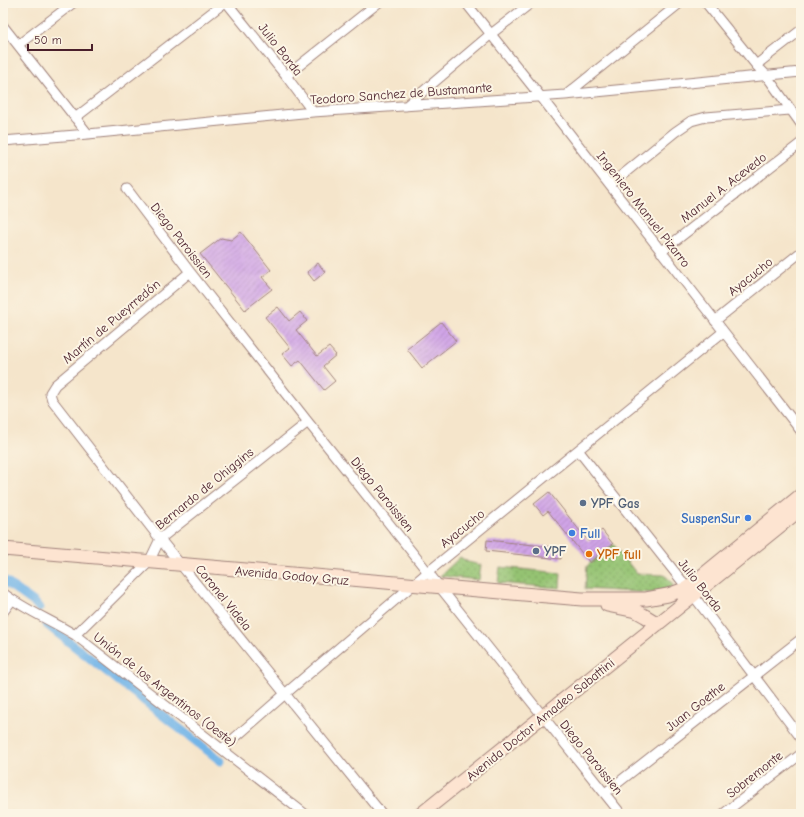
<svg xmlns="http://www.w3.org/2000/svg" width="804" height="817" font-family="'Comic Neue',sans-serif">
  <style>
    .grass { fill: url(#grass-dots); stroke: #6f714e }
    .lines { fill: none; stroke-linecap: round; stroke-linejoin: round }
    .canal { stroke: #73b5e8; stroke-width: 9 }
    .building { fill: url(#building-hatch) }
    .minor-casing { stroke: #a0827b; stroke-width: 11 }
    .secondary-casing { stroke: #a0827b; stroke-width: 15 }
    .minor { stroke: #fff; stroke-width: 9 }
    .secondary { stroke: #fde4d1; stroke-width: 13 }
    .service-dot { fill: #5c6f8a; stroke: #fcf5e5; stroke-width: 1.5 }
    .shop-dot { fill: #3f7fe0; stroke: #fcf5e5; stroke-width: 1.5 }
    .food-dot { fill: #e8710a; stroke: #fcf5e5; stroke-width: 1.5 }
    .labels { text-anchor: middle; stroke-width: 4; stroke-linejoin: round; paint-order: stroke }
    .street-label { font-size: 13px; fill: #4a1f2b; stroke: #fcf5e5 }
    .service-label { font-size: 13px; font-weight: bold; fill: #4e5e75; stroke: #fcf5e5; text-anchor: start }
    .shop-label { font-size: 13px; font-weight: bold; fill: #366cbe; stroke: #fcf5e5; text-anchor: end }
    .food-label { font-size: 13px; font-weight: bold; fill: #c56008; stroke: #fcf5e5; text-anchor: start }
  </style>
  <defs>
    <pattern id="grass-dots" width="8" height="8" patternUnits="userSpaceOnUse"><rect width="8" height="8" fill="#94c372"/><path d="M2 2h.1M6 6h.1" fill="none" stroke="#7b9e5e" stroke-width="1.8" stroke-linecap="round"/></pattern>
    <pattern id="building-hatch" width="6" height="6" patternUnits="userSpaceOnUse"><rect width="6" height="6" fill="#d0a4e7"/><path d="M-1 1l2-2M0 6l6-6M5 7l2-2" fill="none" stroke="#ab85bb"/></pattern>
  </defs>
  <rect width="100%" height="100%" fill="#fcf5e5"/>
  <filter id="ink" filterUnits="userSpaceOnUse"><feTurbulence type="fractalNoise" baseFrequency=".025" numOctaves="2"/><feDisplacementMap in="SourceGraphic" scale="8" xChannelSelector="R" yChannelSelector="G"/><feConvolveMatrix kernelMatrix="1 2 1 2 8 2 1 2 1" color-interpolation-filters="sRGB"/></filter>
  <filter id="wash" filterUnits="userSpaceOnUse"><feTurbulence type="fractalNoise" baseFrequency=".012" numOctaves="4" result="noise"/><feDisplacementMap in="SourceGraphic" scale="16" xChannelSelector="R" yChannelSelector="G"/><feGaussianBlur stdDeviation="0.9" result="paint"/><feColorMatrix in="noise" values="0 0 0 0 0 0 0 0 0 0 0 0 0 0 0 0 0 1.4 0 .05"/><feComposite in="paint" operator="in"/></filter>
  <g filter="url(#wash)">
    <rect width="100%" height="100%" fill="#f5e5cb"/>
    <path class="grass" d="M613,544L637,574L664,575L670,580L673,584L672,588L651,593L585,589L587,566L590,563Z
      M460,557L468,562L481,565L479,580L440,576Z
      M500,567L561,573L560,588L498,583Z"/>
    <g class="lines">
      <path class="canal" d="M3,580L35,603L39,608
        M46,624L221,761"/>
    </g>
    <g id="blocks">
      <path class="building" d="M241,232L271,270L262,277L272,289L245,310L200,254L221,238L231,240Z
        M318,263L325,272L314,281L307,272Z
        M278,307L289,321L300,312L307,321L296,330L317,356L329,347L336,355L323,366L335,381L324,390L300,360L292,366L282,354L290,348L265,317Z
        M441,322L456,341L422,368L407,349Z
        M549,492L588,541L602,530L613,544L590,563L548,511L543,515L534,504Z
        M487,540L562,548L561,559L486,551Z"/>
    </g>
  </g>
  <g filter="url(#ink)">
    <use href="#blocks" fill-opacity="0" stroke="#a0827b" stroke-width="1"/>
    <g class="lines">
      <defs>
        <path id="minor" d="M227,3L286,76L313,112
          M466,3L541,97L801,431
          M706,3L756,65L766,75L801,124
          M3,26L88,134
          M18,45L73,3
          M756,65L801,30
          M286,76L378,3
          M566,95L680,3
          M406,106L491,34L531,3
          M75,118L224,3
          M3,141L88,134L313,112L565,95L801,72
          M610,185L675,132L691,121L706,117L790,110
          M127,189L190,272L308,422L621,814
          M661,252L801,143
          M190,272L55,385L50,393L52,400L160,539L382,814
          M715,321L801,252
          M578,450L693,595L801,738
          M3,593C25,610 51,620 75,635L305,814
          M3,612L12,600
          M75,635L149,562L160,539L308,422
          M222,749L285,694L428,572L723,332
          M605,793L801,639
          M723,814L801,754"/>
        <path id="secondary" d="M3,549L582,599H646L668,595L687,588
          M682,594L687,588L801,495
          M607,605L636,611L645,616L658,624
          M421,814C548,713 674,610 801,509"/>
      </defs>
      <use href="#minor" class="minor-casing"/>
      <use href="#secondary" class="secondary-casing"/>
      <use href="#minor" class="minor"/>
      <use href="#secondary" class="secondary"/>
    </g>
  </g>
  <g class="service-dot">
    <circle cx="583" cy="503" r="4"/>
    <circle cx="536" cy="551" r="4"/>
  </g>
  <g class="shop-dot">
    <circle cx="748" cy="518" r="4"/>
    <circle cx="572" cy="533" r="4"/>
  </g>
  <circle class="food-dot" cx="589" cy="554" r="4"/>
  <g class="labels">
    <g class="street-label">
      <text transform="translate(281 49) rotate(52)" y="5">Julio Borda</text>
      <text transform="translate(401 93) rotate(-4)" y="5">Teodoro Sanchez de Bustamante</text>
      <text transform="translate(723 187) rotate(-38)" y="5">Manuel A. Acevedo</text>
      <text transform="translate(644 209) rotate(52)" y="5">Ingeniero Manuel Pizarro</text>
      <text transform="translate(182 240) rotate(52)" y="5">Diego Paroissien</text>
      <text transform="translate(750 276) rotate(-39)" y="5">Ayacucho</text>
      <text transform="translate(111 321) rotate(-40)" y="5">Martín de Pueyrredón</text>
      <text transform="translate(204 488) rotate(-39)" y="5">Bernardo de Ohiggins</text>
      <text transform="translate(383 494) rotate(51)" y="5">Diego Paroissien</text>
      <text transform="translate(462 528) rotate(-39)" y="5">Ayacucho</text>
      <text transform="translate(292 575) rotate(5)" y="5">Avenida Godoy Gruz</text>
      <text transform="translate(701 585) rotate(52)" y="5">Julio Borda</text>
      <text transform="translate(224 597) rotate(51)" y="5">Coronel Videla</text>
      <text transform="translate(165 689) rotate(38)" y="5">Unión de los Argentinos (Oeste)</text>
      <text transform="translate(695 706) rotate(-38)" y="5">Juan Goethe</text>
      <text transform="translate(540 719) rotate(-39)" y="5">Avenida Doctor Amadeo Sabattini</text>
      <text transform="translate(592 757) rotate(51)" y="5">Diego Paroissien</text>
      <text transform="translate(754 774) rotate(-38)" y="5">Sobremonte</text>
    </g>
    <g class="service-label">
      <text x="591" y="508">YPF Gas</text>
      <text x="544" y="556">YPF</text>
    </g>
    <g class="shop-label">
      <text x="740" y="523">SuspenSur</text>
      <text x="580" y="538" text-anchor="start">Full</text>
    </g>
    <g class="food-label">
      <text x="597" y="559">YPF full</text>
    </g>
  </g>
  <rect width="804" height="817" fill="none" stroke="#fcf5e5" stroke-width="16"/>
  <path d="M28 44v6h64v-6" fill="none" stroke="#4a1f2b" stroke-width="2"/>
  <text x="34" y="44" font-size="12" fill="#4a1f2b" stroke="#fcf5e5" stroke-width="3" paint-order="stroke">50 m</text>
</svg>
